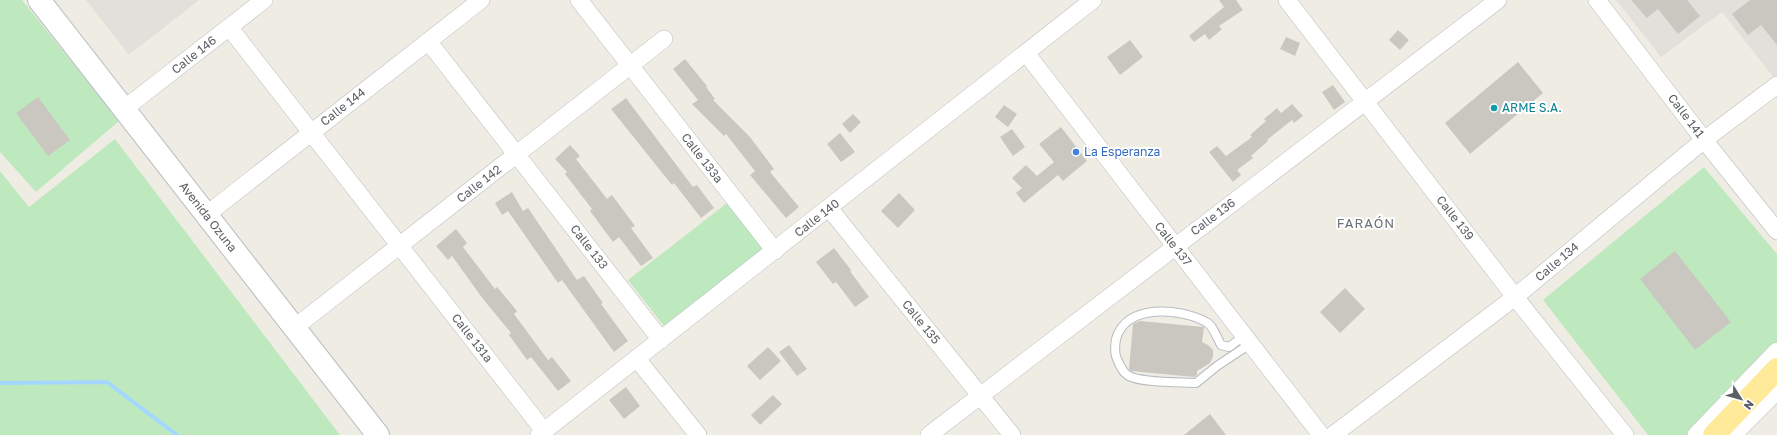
<svg xmlns="http://www.w3.org/2000/svg" width="1777" height="435" font-family="'Golos Text',sans-serif">
  <style>
    .industrial { fill: #e3e0db }
    .green { fill: #bee9be }
    .lines { fill: none; stroke-linecap: round; stroke-linejoin: round }
    .stream { stroke: #a4d7ff; stroke-width: 4 }
    .building { fill: #cac7c0 }
    .service-casing { stroke: #b8bcc1; stroke-width: 10 }
    .minor-casing { stroke: #b8bcc1; stroke-width: 18 }
    .secondary-casing { stroke: #b9bdc3; stroke-width: 24 }
    .trunk-casing { stroke: #f3a800; stroke-width: 24 }
    .service { stroke: #fff; stroke-width: 8 }
    .minor { stroke: #fff; stroke-width: 17 }
    .secondary { stroke: #fff; stroke-width: 22 }
    .trunk { stroke: #ffea9a; stroke-width: 22 }
    .culture-dot { fill: #0f9aa8; stroke: #fff; stroke-width: 1.5 }
    .shop-dot { fill: #3f7fe0; stroke: #fff; stroke-width: 1.5 }
    .labels { text-anchor: middle; stroke-width: 4; stroke-linejoin: round; paint-order: stroke }
    .street-label { font-size: 12px; fill: #5b6065; stroke: #fff }
    .culture-label { font-size: 12px; fill: #0d838f; stroke: #fff; text-anchor: start }
    .shop-label { font-size: 12px; fill: #366cbe; stroke: #fff; text-anchor: start }
    .neighbourhood-label { font-size: 13px; letter-spacing: 1px; fill: #6c7277; stroke: #fff }
  </style>
  <rect width="100%" height="100%" fill="#efede3"/>
  <path class="industrial" d="M86,0H199L129,55Z
    M1616,0H1777V76L1774,78L1722,12L1661,57Z"/>
  <path class="green" d="M0,0H22L119,121L36,192L0,152Z
    M115,139L340,435H0V171L29,207Z
    M1704,167L1777,254V343L1690,435H1648L1543,300Z
    M727,203L763,249L664,326L628,280Z"/>
  <g class="lines">
    <path class="stream" d="M0,383L107,382L177,435"/>
  </g>
  <path class="building" d="M1219,0H1236L1243,10L1219,26L1222,29L1209,40L1205,34L1194,42L1189,36L1224,7Z
    M1631,0H1687L1700,16L1678,34L1658,9L1647,18Z
    M1750,0H1777V45L1761,25L1748,35L1732,14Z
    M1398,30L1409,40L1400,50L1389,40Z
    M1286,37L1300,43L1295,56L1280,49Z
    M1130,40L1143,57L1120,75L1107,57Z
    M685,59L707,86L706,87L715,99L713,100L750,137L774,169L770,172L799,207L786,218L750,175L755,171L726,134L724,136L692,104L698,100L673,69Z
    M1518,62L1543,93L1470,154L1445,123Z
    M1333,85L1345,102L1334,110L1322,92Z
    M38,97L70,140L48,156L16,113Z
    M626,98L693,187L697,185L714,208L701,218L674,183L672,185L611,109Z
    M1292,104L1303,116L1294,123L1292,120L1267,140L1268,141L1251,156L1253,158L1237,170L1241,175L1233,182L1209,152L1217,146L1226,156L1252,137L1250,135L1266,121L1264,119L1277,108L1281,113Z
    M1004,105L1017,114L1008,127L995,117Z
    M853,114L861,122L850,133L842,124Z
    M1061,127L1087,161L1063,181L1058,175L1024,203L1016,193L1022,188L1012,178L1026,165L1037,176L1054,162L1039,144Z
    M1012,129L1025,147L1013,156L1000,137Z
    M840,133L855,152L841,162L827,144Z
    M570,145L580,156L576,159L607,199L612,195L635,226L631,228L653,258L641,266L619,237L613,242L590,211L592,209L565,174L567,172L555,159Z
    M512,192L523,211L528,208L577,280L584,276L603,303L601,304L628,341L614,352L562,280L558,283L508,211L502,215L495,203Z
    M899,193L915,210L898,228L881,211Z
    M456,229L467,243L463,247L495,289L497,287L517,311L514,314L548,360L552,357L571,381L558,391L531,357L527,360L509,335L511,333L483,299L452,256L448,260L436,246Z
    M834,248L851,270L850,271L869,297L855,307L836,282L833,284L816,262Z
    M1675,251L1731,322L1695,350L1640,279Z
    M1345,288L1365,309L1340,333L1320,312Z
    M1140,321L1204,327L1202,342L1208,345L1213,350V357L1210,363L1197,371V375L1194,377L1131,371L1129,369L1133,324Z
    M789,345L807,369L797,376L779,352Z
    M768,347L781,361L760,380L747,366Z
    M626,387L640,406L624,419L609,400Z
    M773,395L782,404L760,425L751,415Z
    M1210,414L1226,435H1184Z"/>
  <g class="lines">
    <defs>
      <path id="service" d="M1244,336L1229,347L1221,345C1217,338 1213,325 1206,322C1180,308 1126,303 1116,339C1115,345 1114,353 1117,359C1120,366 1123,373 1129,376C1142,383 1180,382 1196,383L1217,366L1250,344"/>
      <path id="minor" d="M579,0L775,251
        M1287,0L1515,297L1625,435
        M1597,0L1704,140L1777,231
        M229,27L544,431
        M428,41L661,340
        M1026,53L1321,435
        M124,109L264,0
        M829,208L1012,435
        M206,215L481,0
        M294,328L664,39
        M637,359L698,435
        M539,435L1093,0
        M929,435L1498,0
        M1333,435L1515,297L1704,140L1777,85
        M1696,435L1777,351
        M1733,435L1777,391"/>
      <path id="secondary" d="M39,0L378,435"/>
      <path id="trunk" d="M1714,435L1777,369"/>
    </defs>
    <use href="#service" class="service-casing"/>
    <use href="#minor" class="minor-casing"/>
    <use href="#secondary" class="secondary-casing"/>
    <use href="#trunk" class="trunk-casing"/>
    <use href="#service" class="service"/>
    <use href="#minor" class="minor"/>
    <use href="#secondary" class="secondary"/>
    <use href="#trunk" class="trunk"/>
  </g>
  <circle class="culture-dot" cx="1494" cy="108" r="4"/>
  <circle class="shop-dot" cx="1076" cy="152" r="4"/>
  <g class="labels">
    <g class="street-label">
      <text transform="translate(194 55) rotate(-38)" y="4">Calle 146</text>
      <text transform="translate(343 107) rotate(-38)" y="4">Calle 144</text>
      <text transform="translate(1686 116) rotate(53)" y="4">Calle 141</text>
      <text transform="translate(702 158) rotate(52)" y="4">Calle 133a</text>
      <text transform="translate(479 184) rotate(-38)" y="4">Calle 142</text>
      <text transform="translate(208 217) rotate(52)" y="4">Avenida Ozuna</text>
      <text transform="translate(1213 217) rotate(-37)" y="4">Calle 136</text>
      <text transform="translate(817 218) rotate(-38)" y="4">Calle 140</text>
      <text transform="translate(1455 218) rotate(52)" y="4">Calle 139</text>
      <text transform="translate(1173 244) rotate(52)" y="4">Calle 137</text>
      <text transform="translate(589 247) rotate(52)" y="4">Calle 133</text>
      <text transform="translate(1557 262) rotate(-40)" y="4">Calle 134</text>
      <text transform="translate(921 322) rotate(51)" y="4">Calle 135</text>
      <text transform="translate(472 338) rotate(52)" y="4">Calle 131a</text>
    </g>
    <g class="culture-label">
      <text x="1502" y="112">ARME S.A.</text>
    </g>
    <g class="shop-label">
      <text x="1084" y="156">La Esperanza</text>
    </g>
    <g class="neighbourhood-label">
      <text x="1366" y="228">FARAÓN</text>
    </g>
  </g>
  <g transform="translate(1741 399) rotate(127)" stroke="#ffffff" stroke-width="3" paint-order="stroke">
  <path d="M0-3L7 15L0 10L-7 15Z" fill="#5b6065"/>
  <text y="-6" font-size="11" font-weight="bold" text-anchor="middle" fill="#5b6065">N</text>
  </g>
</svg>
